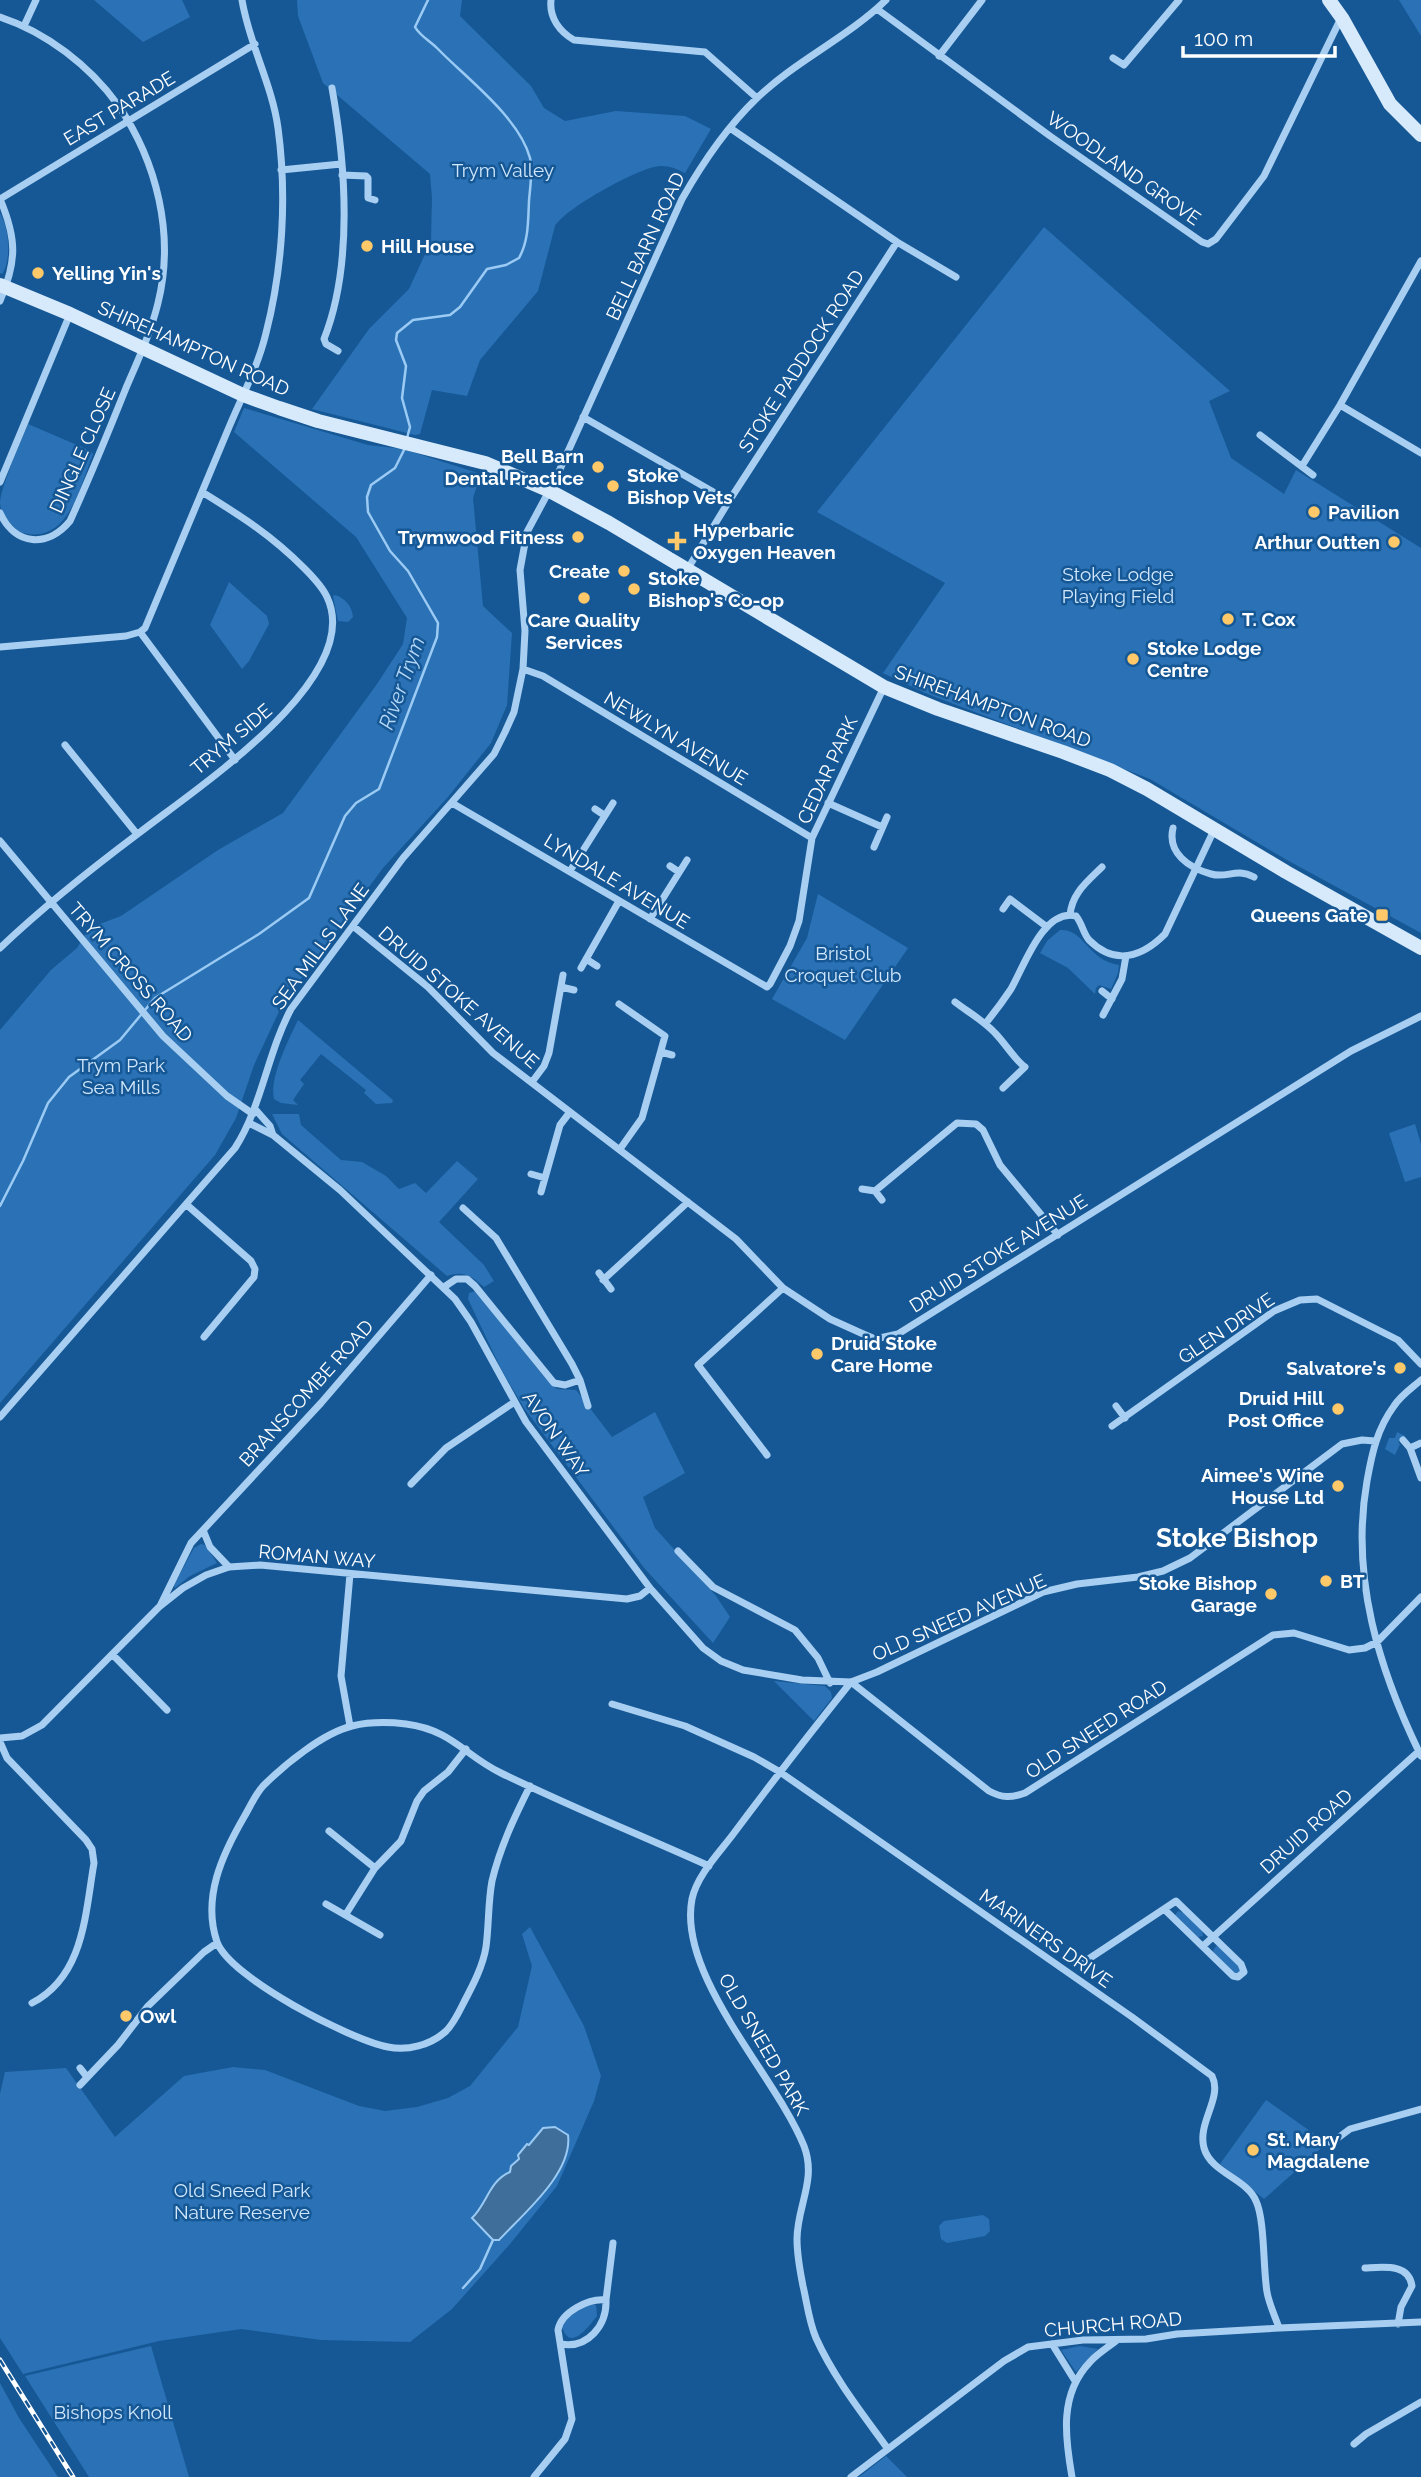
<svg xmlns="http://www.w3.org/2000/svg" width="1421" height="2477" font-family="Raleway,sans-serif">
  <style>
    .green { fill: #2a72b5 }
    .water { fill: #406e9b; stroke: #9bcbf4; stroke-width: 2 }
    .lines { fill: none; stroke-linecap: round; stroke-linejoin: round }
    .stream { stroke: #9bcbf4; stroke-width: 2.5 }
    .street { stroke: #a8cff1; stroke-width: 7 }
    .secondary { stroke: #d7eafc; stroke-width: 14 }
    .rail-casing { stroke: #fff; stroke-width: 5 }
    .rail { stroke: #165896; stroke-width: 2.5; stroke-dasharray: 8; stroke-linecap: butt }
    .poi-dot { fill: #ffc869; stroke: #165896; stroke-width: 2.5 }
    .labels { text-anchor: middle; stroke-width: 5; stroke-linejoin: round; paint-order: stroke }
    .street-label { font-size: 19px; fill: #fff; stroke: #165896 }
    .park-label { font-size: 19px; fill: #d0e7fc; stroke: #165896 }
    .poi-label { font-size: 19px; font-weight: bold; fill: #fff; stroke: #165896; text-anchor: start }
    .water-label { font-size: 21px; font-style: italic; fill: #b5d8f8; stroke: #165896 }
    .district-label { font-size: 26px; font-weight: bold; fill: #fff; stroke: #165896 }
  </style>
  <rect width="100%" height="100%" fill="#165896"/>
  <path class="green" d="M94,0H182L190,17L143,42Z
    M297,0H462L460,16L531,86L544,108L565,121L616,111L685,116L711,129L685,173C675,168 666,164 654,167C632,172 566,208 555,226L538,291L480,360L467,396L432,390L420,434L415,435L312,409L369,329L409,289L431,241L432,198L430,174L323,83L298,16Z
    M1399,0H1421V36Z
    M0,213C9,227 12,260 2,274L0,273Z
    M1044,227L1230,391L1209,401L1231,458L1284,494L1296,470L1421,548V933L1287,860L1150,779L925,693L883,673L945,583L817,512Z
    M244,408L368,445L403,449L481,474L473,498L483,606L512,633L507,705L491,743L448,797L383,868L283,1003L254,1065L236,1118L215,1155L0,1403V1030L51,970L77,948L89,928L121,916L218,850L283,813L377,684L403,644L407,618L356,537L234,432Z
    M28,424L91,451L93,454C79,489 68,547 19,532C11,524 2,516 0,504C0,488 21,442 28,424Z
    M229,582L267,616L269,624L249,661L242,669L210,625Z
    M335,595C345,598 352,606 353,617L348,622L338,621L333,596Z
    M818,894L908,948L845,1040L772,999L807,938Z
    M1060,930C1085,929 1087,960 1119,965L1118,973L1111,989L1099,985L1096,988L1095,994L1068,968L1040,953L1047,941Z
    M298,1020L393,1100L392,1103L376,1104L364,1093L366,1090L321,1054L300,1080L304,1084L293,1100L298,1105L281,1103L274,1099C269,1078 289,1039 298,1020Z
    M272,1114H299L301,1125L341,1160L362,1162L386,1176L399,1189L415,1183L426,1193L457,1161L478,1179L439,1222L484,1265L494,1281L484,1287C472,1276 463,1270 447,1276L282,1134Z
    M1415,1124L1421,1144V1177L1405,1182L1389,1133Z
    M476,1291L546,1379L557,1389L576,1390L612,1437L655,1412L685,1473L643,1497L655,1528L716,1596L730,1617L713,1643L645,1569L524,1408L502,1371L468,1299L469,1293Z
    M1397,1432L1405,1436L1398,1442L1400,1444L1395,1455L1385,1449L1389,1438H1395Z
    M201,1544L205,1545L217,1563L190,1576L175,1588L174,1585L194,1548Z
    M774,1681L825,1686L831,1692L832,1698L814,1721Z
    M1178,1911L1184,1913L1202,1931L1203,1936L1198,1937L1175,1915Z
    M530,1927L584,2026L601,2076L594,2101L557,2186L510,2244L452,2309L410,2342L321,2340L241,2329L159,2341L23,2374L0,2338V2094L5,2072L66,2068L115,2137L184,2076L233,2067L265,2070L359,2106L385,2111L417,2107L448,2098L470,2086L518,2027L532,1966L522,1934Z
    M1216,1946L1219,1947L1240,1967L1241,1970L1238,1974H1235L1215,1954L1213,1951Z
    M1266,2100L1327,2143L1264,2199L1220,2164Z
    M983,2215L989,2219L990,2231L985,2236L947,2243L941,2239L939,2226L944,2221Z
    M589,2304L596,2305L597,2316C589,2326 570,2353 562,2327L566,2319Z
    M151,2346L189,2477H89L25,2376Z
    M1080,2346L1098,2349L1076,2372L1061,2350Z
    M0,2383L19,2418L58,2477H0Z
    M886,2456L907,2477H859Z"/>
  <path class="water" d="M555,2127L568,2135C573,2173 523,2214 499,2240H493L472,2218C487,2204 489,2181 510,2172L511,2166L519,2159L518,2155L527,2144L529,2145L543,2128Z"/>
  <g class="lines">
    <path class="stream" d="M407,438L410,427L402,398L406,366L396,340L397,333L413,320L450,315L460,307L487,269L506,265L519,258C529,240 528,220 529,201C530,187 533,171 530,158C519,117 466,78 438,49C430,41 420,36 415,27L428,0
      M0,1206L23,1161L48,1103L69,1077L120,1040L155,998L259,934L309,898L345,816L356,803L379,789L437,637L438,623L408,571L390,551L368,512L367,497L371,485L395,468L405,448
      M463,2288L480,2269L493,2240"/>
    <path class="street" d="M551,0C549,18 560,32 574,40L705,52L757,98
      M877,9L1050,136L1202,242L1208,244L1216,239L1264,176L1341,18
      M0,17C46,32 90,66 118,105C157,162 175,235 158,303C151,332 138,360 126,388C108,433 90,477 70,521C48,548 15,546 0,513
      M24,26L36,0
      M939,56L982,0
      M1113,58L1124,65L1179,0
      M332,88C346,166 353,266 324,339L326,344L338,351
      M730,128L897,242L956,277
      M281,170L341,164
      M342,175L366,176L368,178V198L375,200
      M0,301C17,261 17,239 0,199L255,44
      M1340,405L1421,453
      M583,417L729,501
      M1260,435L1313,475
      M1302,466L1340,405L1421,261
      M0,482L70,314
      M687,570L729,501L897,242
      M140,632L145,628C172,562 200,497 227,432C240,400 258,367 266,333C283,267 287,195 278,128C272,84 249,44 242,0
      M140,632L235,760
      M0,647L126,636L140,632
      M523,669L543,676L812,838
      M65,745L137,834
      M452,803L767,987L770,984L790,946L799,921L812,838L884,687
      M828,803L882,827
      M595,809L604,815
      M1173,828C1167,853 1189,868 1211,874C1228,879 1235,867 1254,877
      M0,841L163,1036L227,1096L253,1114
      M874,847L887,817
      M670,866L679,872
      M570,871L613,803
      M1003,909L1010,899L1047,927
      M1070,915C1072,893 1087,882 1102,867
      M650,919L687,860
      M353,926L428,987L493,1053L736,1239L783,1288L830,1319L861,1333L875,1339L898,1334L1351,1051L1421,1016
      M0,948C43,907 91,869 139,833C192,791 366,679 327,597C322,586 312,576 304,568C271,535 241,516 202,492
      M586,959L597,966
      M581,968L619,901
      M561,987L574,990
      M1102,991L1112,999
      M955,1002C968,1012 984,1021 995,1033C1004,1042 1016,1061 1025,1067L1003,1088
      M619,1004L665,1036L642,1118L620,1149
      M1103,1015L1122,979L1126,956
      M985,1024C994,1013 1003,1001 1011,989C1024,967 1043,908 1076,916C1082,923 1083,933 1089,940C1115,966 1142,957 1165,934L1214,830
      M661,1052L672,1055
      M532,1082L544,1066L549,1053L563,975
      M255,1109L270,1126L273,1135
      M249,1123L273,1135L340,1190L455,1299L471,1322L526,1422L650,1588L703,1648L721,1661L743,1670L802,1680L851,1682L877,1672L1043,1592L1077,1584L1138,1577L1163,1571L1190,1558L1342,1444L1362,1440L1375,1441
      M531,1174L545,1178
      M862,1189L875,1191L882,1200
      M875,1191L957,1123L976,1124L983,1130L1000,1165L1058,1235
      M541,1192L560,1125L570,1112
      M187,1205L251,1261L255,1269L254,1277L204,1337
      M463,1208L496,1238L572,1364L580,1380L588,1406
      M599,1273L611,1289
      M603,1280L688,1202
      M444,1287L456,1279H467L475,1286L554,1383L565,1385L580,1380
      M1421,1380C1412,1388 1401,1395 1394,1406C1377,1429 1372,1453 1367,1481C1350,1577 1379,1670 1421,1756
      M1116,1406L1125,1418
      M0,1417L235,1148C262,1106 267,1054 291,1009L403,858L494,754L505,732L514,712L523,669L525,631L520,570L527,532L556,478L682,199C703,162 726,128 756,99C795,61 847,38 886,0
      M1112,1426L1274,1311L1300,1300L1317,1299L1398,1340L1421,1364
      M1403,1440L1410,1448L1421,1478
      M1410,1448L1421,1443
      M767,1455L698,1365L783,1288
      M411,1484L446,1448L513,1403
      M203,1530L210,1547L229,1567
      M678,1551L713,1587L795,1630L818,1658L830,1683
      M350,1574L341,1676L350,1726
      M160,1606L191,1543L321,1403L431,1275
      M113,1655L167,1710
      M851,1682C811,1732 772,1782 734,1833C720,1852 697,1875 692,1899C677,1976 776,2076 804,2146C817,2180 797,2206 797,2239C797,2255 800,2271 803,2286C807,2303 809,2322 816,2338C834,2378 862,2413 888,2449
      M851,1682L989,1791C1002,1798 1011,1798 1025,1793L1273,1635L1294,1633L1349,1650L1365,1648L1377,1642L1421,1597
      M612,1704L685,1726L754,1757L780,1772L1132,2017L1212,2076C1223,2098 1197,2122 1204,2148C1211,2173 1246,2178 1256,2201C1265,2220 1263,2269 1267,2292C1269,2304 1275,2316 1279,2328
      M0,1738L22,1736L42,1725L159,1607L183,1588L206,1575L229,1567L260,1565L627,1599L640,1596L650,1588
      M0,1742L7,1758L86,1840L92,1849L94,1863C85,1915 84,1976 32,2003
      M530,1786C515,1816 500,1847 492,1881C488,1902 489,1925 486,1947C483,1966 473,1985 464,2002C459,2012 453,2025 445,2032C430,2045 408,2051 388,2047C351,2040 230,1978 217,1942C202,1898 222,1855 244,1817C250,1807 255,1795 263,1786C284,1765 323,1733 352,1726C369,1722 389,1722 406,1724C452,1730 464,1755 501,1773C569,1806 640,1835 709,1866
      M329,1831L375,1868
      M326,1904L380,1935
      M346,1914L375,1868L401,1841L417,1801L424,1791L448,1772L466,1749
      M1203,1946L1419,1751
      M1084,1962L1164,1909L1176,1901L1241,1964L1244,1972L1238,1977L1233,1976L1164,1909
      M80,2068L87,2077
      M80,2085L118,2045L148,2006L204,1952L217,1943
      M1331,2143L1350,2129L1421,2109
      M1365,2268C1383,2267 1409,2263 1412,2286L1401,2307L1398,2324
      M606,2300L613,2243
      M1052,2344L1075,2381
      M1354,2444L1366,2434L1421,2402
      M534,2477L565,2439L572,2419L558,2330C561,2312 589,2298 606,2300C607,2325 588,2349 561,2344
      M851,2477L1004,2361L1028,2347L1083,2340L1146,2339L1177,2334L1279,2328L1421,2322
      M1072,2477C1065,2437 1059,2394 1090,2362C1097,2354 1107,2348 1116,2341"/>
    <path class="secondary" d="M1329,0L1342,18L1390,104L1421,135
      M0,285L70,314L243,395L279,408L318,421L485,463L548,490L609,523L884,687L938,709L1063,752L1110,770L1147,789L1286,872L1421,948"/>
    <defs>
      <path id="rail" d="M0,2360L73,2477"/>
    </defs>
    <use href="#rail" class="rail-casing"/>
    <use href="#rail" class="rail"/>
  </g>
  <g class="poi-dot">
    <circle cx="367" cy="246" r="7"/>
    <circle cx="38" cy="273" r="7"/>
    <circle cx="598" cy="467" r="7"/>
    <circle cx="613" cy="486" r="7"/>
    <circle cx="1314" cy="512" r="7"/>
    <circle cx="578" cy="537" r="7"/>
    <path d="M673.5 530.5h7v7h7v7h-7v7h-7v-7h-7v-7h7z"/>
    <circle cx="1394" cy="542" r="7"/>
    <circle cx="624" cy="571" r="7"/>
    <circle cx="634" cy="589" r="7"/>
    <circle cx="584" cy="598" r="7"/>
    <circle cx="1228" cy="619" r="7"/>
    <circle cx="1133" cy="659" r="7"/>
    <rect x="1375" y="908" width="14" height="14" rx="3.5"/>
    <circle cx="817" cy="1354" r="7"/>
    <circle cx="1400" cy="1368" r="7"/>
    <circle cx="1338" cy="1409" r="7"/>
    <circle cx="1338" cy="1486" r="7"/>
    <circle cx="1326" cy="1581" r="7"/>
    <circle cx="1271" cy="1594" r="7"/>
    <circle cx="126" cy="2016" r="7"/>
    <circle cx="1253" cy="2150" r="7"/>
  </g>
  <g class="labels">
    <g class="street-label">
      <text transform="translate(119 108) rotate(-31)" y="7">EAST PARADE</text>
      <text transform="translate(1124 168) rotate(35)" y="7">WOODLAND GROVE</text>
      <text transform="translate(645 246) rotate(-65)" y="7">BELL BARN ROAD</text>
      <text transform="translate(194 348) rotate(24)" y="7">SHIREHAMPTON ROAD</text>
      <text transform="translate(801 361) rotate(-57)" y="7">STOKE PADDOCK ROAD</text>
      <text transform="translate(82 450) rotate(-66)" y="7">DINGLE CLOSE</text>
      <text transform="translate(993 706) rotate(20)" y="7">SHIREHAMPTON ROAD</text>
      <text transform="translate(676 738) rotate(31)" y="7">NEWLYN AVENUE</text>
      <text transform="translate(231 739) rotate(-40)" y="7">TRYM SIDE</text>
      <text transform="translate(827 770) rotate(-65)" y="7">CEDAR PARK</text>
      <text transform="translate(617 881) rotate(31)" y="7">LYNDALE AVENUE</text>
      <text transform="translate(320 946) rotate(-54)" y="7">SEA MILLS LANE</text>
      <text transform="translate(131 972) rotate(49)" y="7">TRYM CROSS ROAD</text>
      <text transform="translate(459 997) rotate(41)" y="7">DRUID STOKE AVENUE</text>
      <text transform="translate(998 1253) rotate(-32)" y="7">DRUID STOKE AVENUE</text>
      <text transform="translate(1226 1328) rotate(-34)" y="7">GLEN DRIVE</text>
      <text transform="translate(306 1393) rotate(-48)" y="7">BRANSCOMBE ROAD</text>
      <text transform="translate(556 1434) rotate(55)" y="7">AVON WAY</text>
      <text transform="translate(317 1556) rotate(5)" y="7">ROMAN WAY</text>
      <text transform="translate(959 1617) rotate(-24)" y="7">OLD SNEED AVENUE</text>
      <text transform="translate(1096 1729) rotate(-33)" y="7">OLD SNEED ROAD</text>
      <text transform="translate(1306 1831) rotate(-42)" y="7">DRUID ROAD</text>
      <text transform="translate(1046 1938) rotate(35)" y="7">MARINERS DRIVE</text>
      <text transform="translate(764 2044) rotate(60)" y="7">OLD SNEED PARK</text>
      <text transform="translate(1113 2324) rotate(-5)" y="7">CHURCH ROAD</text>
    </g>
    <g class="park-label">
      <text x="503" y="177">Trym Valley</text>
      <text x="1118" y="581">Stoke Lodge<tspan x="1118" dy="22">Playing Field</tspan></text>
      <text x="843" y="960">Bristol<tspan x="843" dy="22">Croquet Club</tspan></text>
      <text x="121" y="1072">Trym Park<tspan x="121" dy="22">Sea Mills</tspan></text>
      <text x="242" y="2197">Old Sneed Park<tspan x="242" dy="22">Nature Reserve</tspan></text>
      <text x="113" y="2419">Bishops Knoll</text>
    </g>
    <g class="poi-label">
      <text x="381" y="253">Hill House</text>
      <text x="52" y="280">Yelling Yin's</text>
      <text x="584" y="463" text-anchor="end">Bell Barn<tspan x="584" dy="22">Dental Practice</tspan></text>
      <text x="627" y="482">Stoke<tspan x="627" dy="22">Bishop Vets</tspan></text>
      <text x="1328" y="519">Pavilion</text>
      <text x="693" y="537">Hyperbaric<tspan x="693" dy="22">Oxygen Heaven</tspan></text>
      <text x="564" y="544" text-anchor="end">Trymwood Fitness</text>
      <text x="1380" y="549" text-anchor="end">Arthur Outten</text>
      <text x="610" y="578" text-anchor="end">Create</text>
      <text x="648" y="585">Stoke<tspan x="648" dy="22">Bishop's Co-op</tspan></text>
      <text x="1242" y="626">T. Cox</text>
      <text x="584" y="627" text-anchor="middle">Care Quality<tspan x="584" dy="22">Services</tspan></text>
      <text x="1147" y="655">Stoke Lodge<tspan x="1147" dy="22">Centre</tspan></text>
      <text x="1368" y="922" text-anchor="end">Queens Gate</text>
      <text x="831" y="1350">Druid Stoke<tspan x="831" dy="22">Care Home</tspan></text>
      <text x="1386" y="1375" text-anchor="end">Salvatore's</text>
      <text x="1324" y="1405" text-anchor="end">Druid Hill<tspan x="1324" dy="22">Post Office</tspan></text>
      <text x="1324" y="1482" text-anchor="end">Aimee's Wine<tspan x="1324" dy="22">House Ltd</tspan></text>
      <text x="1340" y="1588">BT</text>
      <text x="1257" y="1590" text-anchor="end">Stoke Bishop<tspan x="1257" dy="22">Garage</tspan></text>
      <text x="140" y="2023">Owl</text>
      <text x="1267" y="2146">St. Mary<tspan x="1267" dy="22">Magdalene</tspan></text>
    </g>
    <g class="water-label">
      <text transform="translate(402 683) rotate(-70)" y="7">River Trym</text>
    </g>
    <g class="district-label">
      <text x="1237" y="1547">Stoke Bishop</text>
    </g>
  </g>
  <path d="M1183 46v10h152v-10" fill="none" stroke="#ffffff" stroke-width="3.5"/>
  <text x="1194" y="46" font-size="21" fill="#ffffff" stroke="#165896" stroke-width="5" paint-order="stroke">100 m</text>
</svg>
